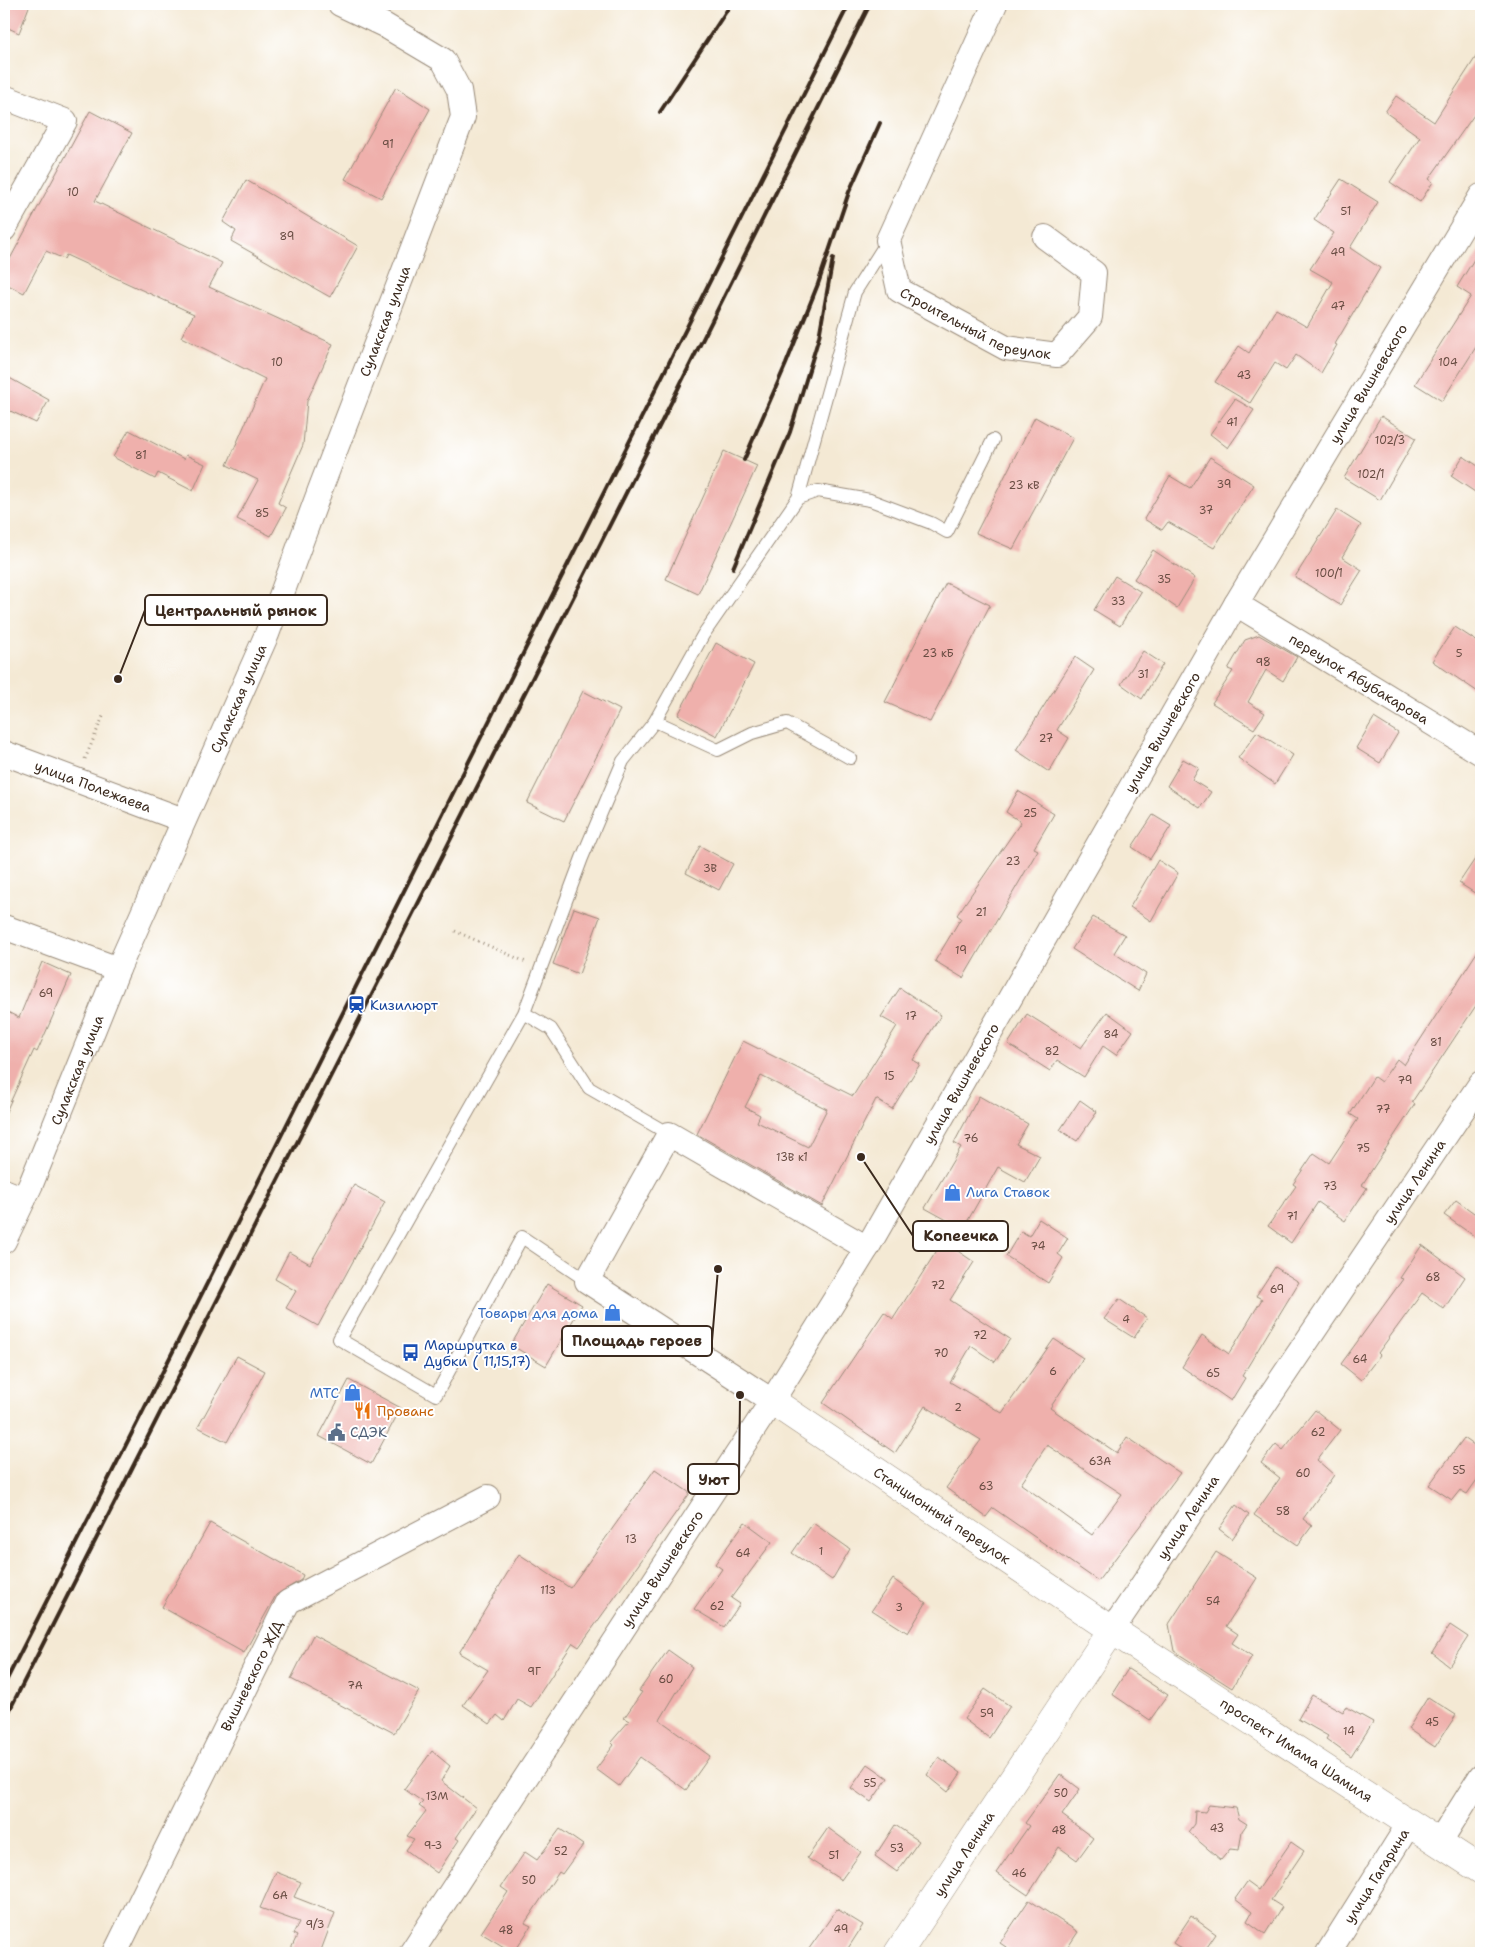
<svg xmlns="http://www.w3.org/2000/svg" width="1485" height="1957" font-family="'Shantell Sans',sans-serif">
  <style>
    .building { fill: #efb0ac; fill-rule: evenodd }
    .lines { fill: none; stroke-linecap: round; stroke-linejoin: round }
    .service-casing { stroke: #988a79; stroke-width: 14 }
    .minor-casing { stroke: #988a79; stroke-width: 26 }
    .tertiary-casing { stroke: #988a79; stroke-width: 29 }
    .secondary-casing { stroke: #988a79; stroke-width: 29 }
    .path { stroke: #988a79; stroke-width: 3; stroke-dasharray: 1 4; stroke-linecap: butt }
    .service { stroke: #fff; stroke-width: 12 }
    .minor { stroke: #fff; stroke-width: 24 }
    .tertiary { stroke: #fff; stroke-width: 28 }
    .secondary { stroke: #fff; stroke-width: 28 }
    .rail { stroke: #3b2a1e; stroke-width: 4 }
    .labels { text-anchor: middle; stroke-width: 4; stroke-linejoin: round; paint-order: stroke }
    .number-label { font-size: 11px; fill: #684c42 }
    .street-label { font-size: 14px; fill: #3b2a1e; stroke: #fff }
    .transit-label { font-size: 14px; fill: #164399; stroke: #fff; text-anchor: start }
    .shop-label { font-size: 14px; fill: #366cbe; stroke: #fff; text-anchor: end }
    .food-label { font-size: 14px; fill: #c56008; stroke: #fff; text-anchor: start }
    .service-label { font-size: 14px; fill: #4e5e75; stroke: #fff; text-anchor: start }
    .leader { fill: none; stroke: #3b2a1e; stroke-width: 2 }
    .callout-dot { fill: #3b2a1e; stroke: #fff; stroke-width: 2 }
    .callout { fill: #fff; stroke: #3b2a1e; stroke-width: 2 }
    .callout-label { font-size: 15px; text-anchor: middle; font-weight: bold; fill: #3b2a1e }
  </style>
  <rect width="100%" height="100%" fill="#fff"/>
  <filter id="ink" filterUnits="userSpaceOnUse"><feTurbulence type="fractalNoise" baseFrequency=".02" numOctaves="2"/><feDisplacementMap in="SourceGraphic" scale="10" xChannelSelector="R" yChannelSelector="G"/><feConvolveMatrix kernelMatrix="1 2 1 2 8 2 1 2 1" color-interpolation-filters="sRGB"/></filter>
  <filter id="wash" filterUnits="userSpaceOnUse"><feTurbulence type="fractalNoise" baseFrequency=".0096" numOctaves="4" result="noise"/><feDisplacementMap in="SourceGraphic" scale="20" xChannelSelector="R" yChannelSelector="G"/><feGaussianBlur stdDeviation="1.12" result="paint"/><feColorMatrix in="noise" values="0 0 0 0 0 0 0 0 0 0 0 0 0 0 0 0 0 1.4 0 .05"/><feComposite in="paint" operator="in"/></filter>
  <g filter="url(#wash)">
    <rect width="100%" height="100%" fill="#f4e9d4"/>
    <g id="blocks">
      <path class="building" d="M7,4H30L19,33L4,26V11Z
        M1481,49V105L1429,179L1433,182L1420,202L1390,182L1420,137L1385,112L1396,96L1434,122Z
        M396,87L430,109L381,198L345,179Z
        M90,111L132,133L95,201L222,263L209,287L333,344L307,401L303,445L278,503L286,508L271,536L237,519L258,480L227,465L265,379L181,337L194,314L66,255L64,259L46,251L24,293L4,283V270Z
        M1341,179L1378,202L1350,248L1380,268L1335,344L1337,345L1321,373L1296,355L1286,370L1275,363L1250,403L1215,382L1239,346L1249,353L1276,309L1307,327L1333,282L1310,269L1334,233L1314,220Z
        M246,180L358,246L330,297L231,241L236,231L223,222Z
        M1481,248V339L1442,401L1415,384L1471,296L1457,287Z
        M4,375L49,400L36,423L4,408Z
        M1235,399L1254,410L1228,448L1210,434Z
        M1381,416L1416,438L1380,500L1344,478Z
        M1035,417L1073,438L1013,549L976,533Z
        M129,430L184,459L186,455L205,464L193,491L158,473L155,479L113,457Z
        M724,451L757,466L698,594L666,579Z
        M1463,456L1481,468V496L1451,476Z
        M1210,457L1254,485L1214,548L1168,522L1162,530L1144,519L1170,476L1190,488Z
        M1337,510L1361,525L1342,557L1362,570L1340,605L1295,577Z
        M1153,550L1195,578L1177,608L1134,579Z
        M1115,576L1141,592L1120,626L1094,610Z
        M946,583L990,605L930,722L885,702Z
        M1455,627L1481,644V694L1432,661Z
        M1259,635L1297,657L1283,681L1266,670L1248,702L1265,713L1254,729L1212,703L1233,671L1228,669L1245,640Z
        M716,643L754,664L717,736L678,715Z
        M1143,651L1163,664L1142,699L1121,684Z
        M1075,657L1094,670L1057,730L1069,738L1049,772L1016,750Z
        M583,691L620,710L564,821L527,803Z
        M1374,718L1398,733L1380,763L1356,748Z
        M1257,732L1293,755L1275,784L1238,758Z
        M1183,759L1199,768L1192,780L1211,792L1200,808L1167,786Z
        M1018,791L1054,814L1034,848L1038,850L963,978L935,961L961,918L957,915L1021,822L1006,812Z
        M1153,815L1171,826L1150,859L1132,847Z
        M700,846L733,864L719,890L686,873Z
        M1481,850V897L1459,883Z
        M1158,860L1178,873L1151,921L1130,907Z
        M574,908L600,917L579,974L553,964Z
        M1093,917L1125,935L1114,953L1146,974L1138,991L1072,949Z
        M1481,946V998L1412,1102L1415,1104L1362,1185L1367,1188L1345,1221L1318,1202L1291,1243L1268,1226L1296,1186L1293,1184L1314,1153L1329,1163L1358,1119L1350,1114L1374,1077L1381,1082L1397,1059L1404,1065Z
        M42,962L71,975L37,1052L34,1050L4,1116V1010L19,1018Z
        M900,988L941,1015L913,1060L920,1064L892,1109L876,1099L822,1206L697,1134L743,1041L853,1096L897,1026L881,1017ZM761,1076L827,1109L808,1147L757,1122L760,1115L745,1107Z
        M1107,1012L1133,1031L1116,1055L1103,1046L1084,1077L1057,1060L1050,1071L1008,1044L1027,1014L1081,1048Z
        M979,1096L1028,1124L1016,1144L1040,1156L1025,1182L998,1167L963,1229L925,1208L961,1147L954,1143Z
        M1080,1100L1097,1112L1077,1141L1060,1130Z
        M354,1185L385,1202L318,1326L286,1308L296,1291L275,1279L289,1252L310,1264Z
        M1456,1200L1481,1218V1241L1444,1215Z
        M1039,1219L1068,1238L1058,1254L1063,1258L1048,1283L1006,1256L1021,1231L1029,1236Z
        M943,1241L974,1262L950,1300L1010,1339L995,1362L971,1346L950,1382L1002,1413L1054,1339L1083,1358L1050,1408L1117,1453L1127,1437L1180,1473L1098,1581L993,1508L986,1517L946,1488L981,1440L925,1406L895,1453L823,1403L884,1312L893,1319ZM1047,1445L1122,1494L1092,1535L1021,1484Z
        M1422,1245L1465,1277L1444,1309L1422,1293L1378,1353L1380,1355L1361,1380L1341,1364L1403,1279L1400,1278Z
        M1275,1267L1299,1282L1242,1376L1245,1378L1231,1401L1182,1367L1202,1335L1229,1354L1262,1299L1256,1296Z
        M547,1284L582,1305L546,1366L511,1345Z
        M1119,1299L1147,1318L1134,1338L1104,1319Z
        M237,1356L265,1371L227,1442L198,1427Z
        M349,1380L401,1408L371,1464L319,1436Z
        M1315,1410L1340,1430L1317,1460L1334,1475L1303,1519L1312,1526L1298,1545L1254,1515L1280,1478L1261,1463L1276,1444L1283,1450Z
        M1464,1438L1481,1450V1459L1475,1467L1481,1474L1467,1494L1460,1490L1452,1500L1429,1485Z
        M655,1469L690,1493L579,1647L573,1643L531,1707L517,1699L504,1721L497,1715L490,1724L463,1705L488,1670L459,1653L519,1554L570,1588Z
        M1236,1505L1249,1515L1232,1539L1219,1529Z
        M745,1522L772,1542L731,1598L740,1604L724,1627L694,1609L722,1569L715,1564Z
        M210,1523L303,1575L301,1580L276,1595L244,1653L162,1607Z
        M813,1523L850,1549L832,1580L792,1553Z
        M1216,1552L1257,1578L1226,1626L1238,1634L1232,1643L1252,1656L1232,1688L1174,1651L1169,1624Z
        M893,1579L926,1603L908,1633L872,1610Z
        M1450,1625L1468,1637L1449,1666L1432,1653Z
        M313,1635L419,1691L394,1733L291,1679Z
        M668,1650L692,1667L660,1720L710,1756L686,1790L640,1757L619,1786L596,1769L614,1745L611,1742L629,1721L624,1718L642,1692L639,1691Z
        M1128,1669L1168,1695L1150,1720L1112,1694Z
        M985,1689L1010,1706L989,1738L964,1719Z
        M1312,1695L1343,1712L1346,1707L1373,1722L1351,1757L1326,1739L1328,1736L1298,1719Z
        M1428,1697L1456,1715L1435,1747L1408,1729Z
        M432,1751L450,1766L441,1781L476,1808L456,1838L459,1840L437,1873L406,1850L414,1839L407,1836L426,1811L419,1806L423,1802L404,1789Z
        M939,1757L961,1773L948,1792L927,1775Z
        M868,1764L888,1778L871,1802L851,1788Z
        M1060,1774L1080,1789L1062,1815L1093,1838L1077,1860L1059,1847L1028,1895L996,1873L1029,1826L1025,1823Z
        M1209,1805L1236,1808L1239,1819L1247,1824L1242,1831L1239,1850L1230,1849L1221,1860L1188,1832L1194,1824L1195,1811L1205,1812Z
        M895,1825L919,1841L897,1872L875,1856Z
        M828,1828L861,1852L841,1880L807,1858Z
        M560,1829L583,1845L562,1874L559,1872L525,1923L531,1926L514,1953L481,1933L508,1892L501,1887L525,1852L537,1860Z
        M1291,1842L1304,1851L1271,1900L1282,1907L1265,1934L1247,1921L1252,1912L1235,1899L1247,1882L1258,1890Z
        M276,1872L301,1882L294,1897L335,1913L320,1953H289L297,1936L293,1934L299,1922L260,1908Z
        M1029,1900L1078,1932L1064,1953H1015L1000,1943Z
        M837,1909L863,1925L845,1953H806Z
        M1191,1916L1216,1934L1203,1953H1188L1173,1943Z"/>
    </g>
  </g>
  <g filter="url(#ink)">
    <use href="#blocks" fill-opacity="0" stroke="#988a79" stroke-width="1"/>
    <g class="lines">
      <defs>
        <path id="service" d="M798,498L818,491L870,500L931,523L947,532L993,440
          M850,758L787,723L752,733L718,750L655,721L703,635L798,498L855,292L888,240
          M524,1013L582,858L623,761L655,721
          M587,1281L522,1237L436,1395L339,1339L524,1013L551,1029L589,1088L669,1134"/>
        <g id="minor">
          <path id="s1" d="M995,4L888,240L899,290L1006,348L1057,355L1090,317L1094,273L1045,237"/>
          <path d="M4,97L65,121L4,229"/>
          <path id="s2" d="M1236,604L1481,753"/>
          <path id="s3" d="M4,753L183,820"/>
          <path d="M4,927L118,969"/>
          <path d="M4,1191L24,1199"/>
          <path id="s4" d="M4,1241L31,1184L118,969L267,634L320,490L463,117L459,90L443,60L384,25L340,4"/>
          <path d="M772,1401L587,1281L669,1134L867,1248"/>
          <path id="s5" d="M1112,1630L1481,1083"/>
          <path d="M1439,1843L1481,1776"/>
          <path id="s6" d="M115,1953L288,1602L488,1497"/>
          <path id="s7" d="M411,1953L772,1401L867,1248L1236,604L1481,196"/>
          <path id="s8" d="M1328,1953L1409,1824"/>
        </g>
        <g id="tertiary">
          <path id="s9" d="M772,1401L1112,1630L898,1953"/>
        </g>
        <g id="secondary">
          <path id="s10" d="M1112,1630L1481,1870"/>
        </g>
      </defs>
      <use href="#service" class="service-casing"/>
      <use href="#minor" class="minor-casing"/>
      <use href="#tertiary" class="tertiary-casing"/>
      <use href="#secondary" class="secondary-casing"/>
      <path class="path" d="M85,759L104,714
        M455,931L526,962"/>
      <use href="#service" class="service"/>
      <use href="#minor" class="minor"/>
      <use href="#tertiary" class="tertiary"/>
      <use href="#secondary" class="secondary"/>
      <path class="rail" d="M660,112L731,4
        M744,460L786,364L818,284L849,192L880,123
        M733,568L790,432L819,337L833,258
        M4,1685L138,1421L849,4
        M4,1721L626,493L870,4"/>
    </g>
  </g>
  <defs>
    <symbol id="station-bare" viewBox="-9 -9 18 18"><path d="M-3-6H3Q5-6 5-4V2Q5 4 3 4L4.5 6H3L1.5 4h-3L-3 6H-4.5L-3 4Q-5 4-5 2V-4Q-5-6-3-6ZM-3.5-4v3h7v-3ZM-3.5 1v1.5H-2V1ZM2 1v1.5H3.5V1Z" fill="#1a4fb4" stroke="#fff" stroke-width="2.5" paint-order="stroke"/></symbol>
    <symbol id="shop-bare" viewBox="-9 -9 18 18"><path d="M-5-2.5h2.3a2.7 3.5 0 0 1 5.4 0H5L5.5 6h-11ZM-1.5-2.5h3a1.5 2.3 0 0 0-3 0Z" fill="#3f7fe0" stroke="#fff" stroke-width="2.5" paint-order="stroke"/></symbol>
    <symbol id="bus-bare" viewBox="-9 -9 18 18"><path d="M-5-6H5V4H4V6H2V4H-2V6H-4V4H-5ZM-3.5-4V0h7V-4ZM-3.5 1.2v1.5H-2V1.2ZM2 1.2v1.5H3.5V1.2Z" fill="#1a4fb4" stroke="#fff" stroke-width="2.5" paint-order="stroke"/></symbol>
    <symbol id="restaurant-bare" viewBox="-9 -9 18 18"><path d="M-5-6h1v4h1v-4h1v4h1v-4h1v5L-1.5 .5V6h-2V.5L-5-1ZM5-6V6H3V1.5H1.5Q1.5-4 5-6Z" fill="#e8710a" stroke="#fff" stroke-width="2.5" paint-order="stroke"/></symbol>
    <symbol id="civic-bare" viewBox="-9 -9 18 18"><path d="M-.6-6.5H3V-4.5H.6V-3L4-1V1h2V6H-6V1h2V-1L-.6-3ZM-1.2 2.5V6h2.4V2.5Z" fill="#5c6f8a" stroke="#fff" stroke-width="2.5" paint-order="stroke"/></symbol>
  </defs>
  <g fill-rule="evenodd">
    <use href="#station-bare" x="344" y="992" width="25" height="25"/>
    <use href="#shop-bare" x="940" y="1180" width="25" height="25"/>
    <use href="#shop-bare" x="600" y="1300" width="25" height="25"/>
    <use href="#bus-bare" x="398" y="1340" width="25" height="25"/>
    <use href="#shop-bare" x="340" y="1380" width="25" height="25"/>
    <use href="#restaurant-bare" x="350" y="1398" width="25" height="25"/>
    <use href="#civic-bare" x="324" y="1420" width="25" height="25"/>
  </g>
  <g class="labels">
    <g class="number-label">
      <text x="388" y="148">91</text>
      <text x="73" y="196">10</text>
      <text x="1346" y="215">51</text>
      <text x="287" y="240">89</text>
      <text x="1338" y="256">49</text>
      <text x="1338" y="310">47</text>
      <text x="277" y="366">10</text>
      <text x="1448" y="366">104</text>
      <text x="1244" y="379">43</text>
      <text x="1232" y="426">41</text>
      <text x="1390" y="444">102/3</text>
      <text x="141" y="459">81</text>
      <text x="1371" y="478">102/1</text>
      <text x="1224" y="488">39</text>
      <text x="1024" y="489">23 кВ</text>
      <text x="1206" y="514">37</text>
      <text x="262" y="517">85</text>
      <text x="1329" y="577">100/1</text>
      <text x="1164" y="583">35</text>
      <text x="1118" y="605">33</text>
      <text x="938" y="657">23 кБ</text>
      <text x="1459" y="657">5</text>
      <text x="1263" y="666">98</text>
      <text x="1143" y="678">31</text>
      <text x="1046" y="742">27</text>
      <text x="1030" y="817">25</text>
      <text x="1013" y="865">23</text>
      <text x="710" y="872">3В</text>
      <text x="981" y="916">21</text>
      <text x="961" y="954">19</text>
      <text x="46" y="997">69</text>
      <text x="911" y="1020">17</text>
      <text x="1111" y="1038">84</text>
      <text x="1436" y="1046">81</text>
      <text x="1052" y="1055">82</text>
      <text x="889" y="1080">15</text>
      <text x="1405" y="1084">79</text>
      <text x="1383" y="1113">77</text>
      <text x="971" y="1142">76</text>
      <text x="1363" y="1152">75</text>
      <text x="792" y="1161">13В к1</text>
      <text x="1330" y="1190">73</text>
      <text x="1292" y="1220">71</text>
      <text x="1038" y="1250">74</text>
      <text x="1433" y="1281">68</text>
      <text x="938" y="1289">72</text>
      <text x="1277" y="1293">69</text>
      <text x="1126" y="1323">4</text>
      <text x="980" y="1339">72</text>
      <text x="941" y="1357">70</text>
      <text x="1360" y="1363">64</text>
      <text x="1053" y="1375">6</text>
      <text x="1213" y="1377">65</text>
      <text x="958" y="1411">2</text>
      <text x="1318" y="1436">62</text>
      <text x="1100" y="1465">63А</text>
      <text x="1459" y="1474">55</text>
      <text x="1303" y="1477">60</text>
      <text x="986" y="1490">63</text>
      <text x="1283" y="1515">58</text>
      <text x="631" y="1543">13</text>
      <text x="821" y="1555">1</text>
      <text x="743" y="1557">64</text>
      <text x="548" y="1594">11З</text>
      <text x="1213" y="1605">54</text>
      <text x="717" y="1610">62</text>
      <text x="899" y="1611">3</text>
      <text x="534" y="1675">9Г</text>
      <text x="666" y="1683">60</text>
      <text x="355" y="1689">7А</text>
      <text x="987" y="1717">59</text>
      <text x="1432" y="1726">45</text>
      <text x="1349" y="1735">14</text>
      <text x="870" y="1787">55</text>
      <text x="1061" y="1797">50</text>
      <text x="437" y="1800">13М</text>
      <text x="1217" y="1832">43</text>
      <text x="1059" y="1834">48</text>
      <text x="433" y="1849">9-3</text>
      <text x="897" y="1852">53</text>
      <text x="561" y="1855">52</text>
      <text x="834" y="1859">51</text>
      <text x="1019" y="1877">46</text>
      <text x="529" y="1884">50</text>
      <text x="280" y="1899">6А</text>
      <text x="315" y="1928">9/3</text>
      <text x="841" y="1933">49</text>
      <text x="506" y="1934">48</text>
    </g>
    <g class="street-label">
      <text dy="5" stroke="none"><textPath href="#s1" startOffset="395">Строительный переулок</textPath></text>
      <text dy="5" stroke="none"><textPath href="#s4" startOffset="996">Сулакская улица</textPath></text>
      <text dy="5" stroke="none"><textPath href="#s7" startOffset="1839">улица Вишневского</textPath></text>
      <text dy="5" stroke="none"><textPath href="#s2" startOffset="144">переулок Абубакарова</textPath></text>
      <text dy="5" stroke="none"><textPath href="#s4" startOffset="591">Сулакская улица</textPath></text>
      <text dy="5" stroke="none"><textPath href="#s7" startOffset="1434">улица Вишневского</textPath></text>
      <text dy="5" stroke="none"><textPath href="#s3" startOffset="95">улица Полежаева</textPath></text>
      <text dy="5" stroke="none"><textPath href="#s4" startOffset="186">Сулакская улица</textPath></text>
      <text dy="5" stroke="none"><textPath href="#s7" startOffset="1029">улица Вишневского</textPath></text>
      <text dy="5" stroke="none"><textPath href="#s5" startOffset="541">улица Ленина</textPath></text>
      <text dy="5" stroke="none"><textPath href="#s9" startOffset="205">Станционный переулок</textPath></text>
      <text dy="5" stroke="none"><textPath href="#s5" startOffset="136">улица Ленина</textPath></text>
      <text dy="5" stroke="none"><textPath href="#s7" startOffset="459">улица Вишневского</textPath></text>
      <text dy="5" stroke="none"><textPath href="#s6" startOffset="309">Вишневского Ж/Д</textPath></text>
      <text dy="5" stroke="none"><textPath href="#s10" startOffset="220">проспект Имама Шамиля</textPath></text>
      <text transform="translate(964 1854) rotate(-57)" y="5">улица Ленина</text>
      <text dy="5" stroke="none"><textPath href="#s8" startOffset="91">улица Гагарина</textPath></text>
    </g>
    <g class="transit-label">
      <text x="370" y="1010">Кизилюрт</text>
      <text x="424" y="1350">Маршрутка в<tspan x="424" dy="16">Дубки ( 11,15,17)</tspan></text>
    </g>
    <g class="shop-label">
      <text x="966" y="1197" text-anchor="start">Лига Ставок</text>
      <text x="598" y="1318">Товары для дома</text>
      <text x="339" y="1398">МТС</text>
    </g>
    <g class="food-label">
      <text x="377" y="1416">Прованс</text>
    </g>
    <g class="service-label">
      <text x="350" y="1437">СДЭК</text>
    </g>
  </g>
  <path class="leader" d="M118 679L145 610M861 1157L913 1236M718 1269L712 1341M740 1395L739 1479"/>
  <g class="callout-dot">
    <circle cx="118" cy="679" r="5"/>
    <circle cx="861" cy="1157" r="5"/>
    <circle cx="718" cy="1269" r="5"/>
    <circle cx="740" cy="1395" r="5"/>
  </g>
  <g class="callout">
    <rect x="145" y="595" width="182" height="30" rx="5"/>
    <rect x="913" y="1221" width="95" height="30" rx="5"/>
    <rect x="562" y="1326" width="150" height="30" rx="5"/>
    <rect x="688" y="1464" width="51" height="30" rx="5"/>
  </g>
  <g class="callout-label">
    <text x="236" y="616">Центральный рынок</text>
    <text x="961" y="1241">Копеечка</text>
    <text x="637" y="1346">Площадь героев</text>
    <text x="714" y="1485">Уют</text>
  </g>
  <rect width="1485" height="1957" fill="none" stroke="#fff" stroke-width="20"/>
</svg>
